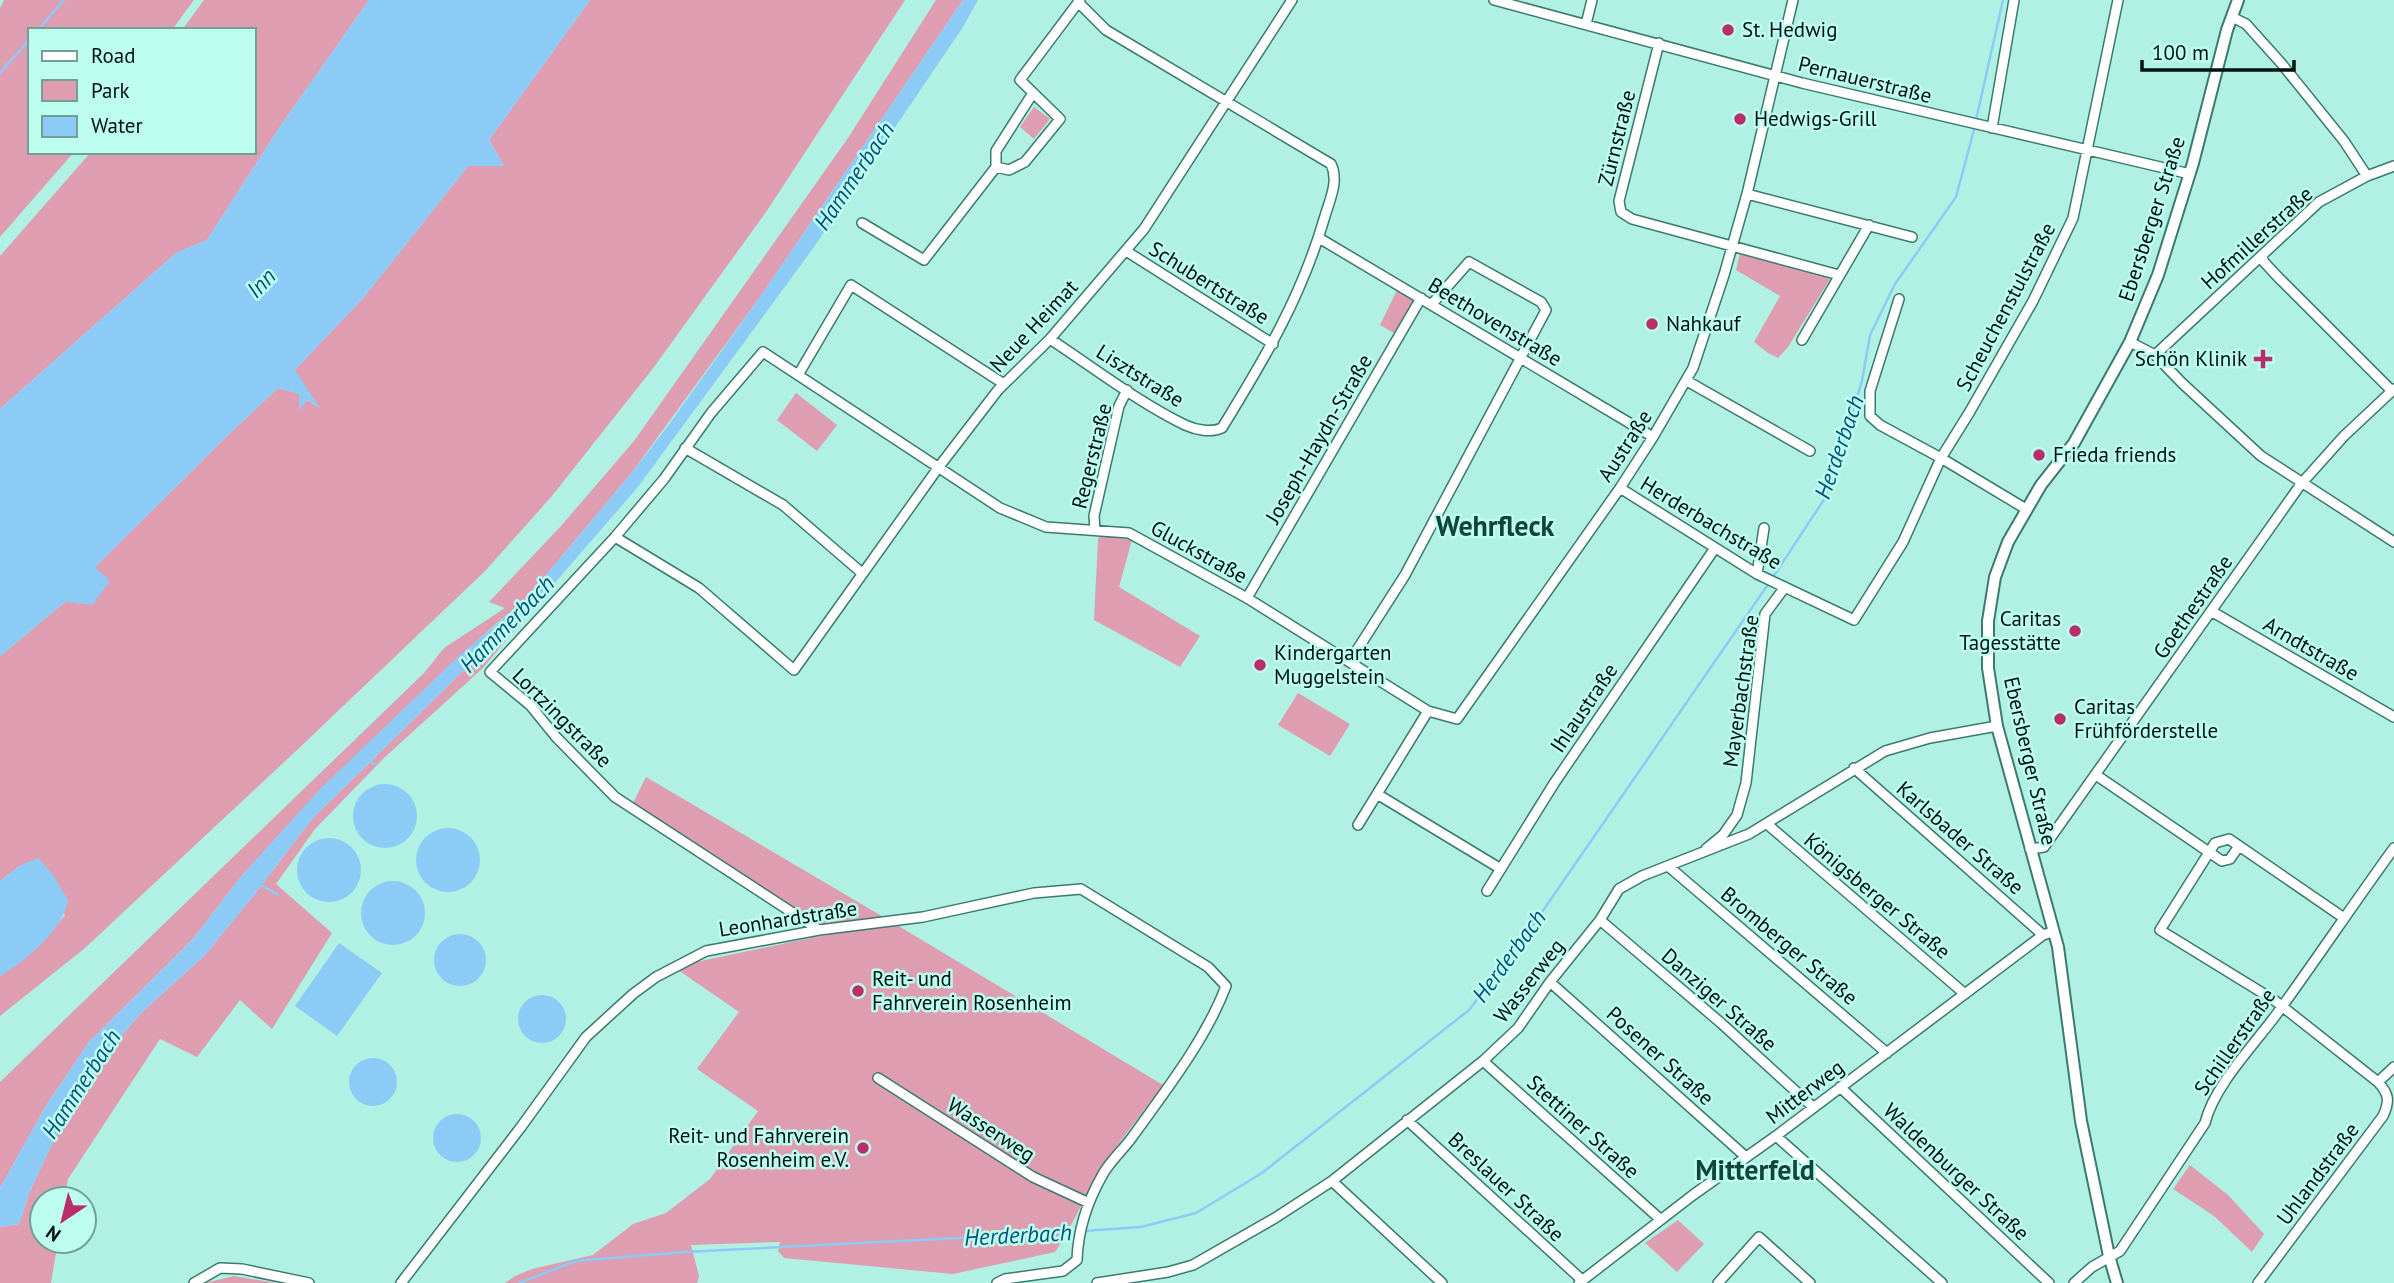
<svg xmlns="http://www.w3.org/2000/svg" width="2394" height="1283" font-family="'PT Sans',sans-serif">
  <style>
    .green { fill: #de9db0 }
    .water { fill: #8dcbf7 }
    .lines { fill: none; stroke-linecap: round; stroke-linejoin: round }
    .stream { stroke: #8dcbf7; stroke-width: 2.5 }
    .minor-casing { stroke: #3b7a6e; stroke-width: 12 }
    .tertiary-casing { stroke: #3b7a6e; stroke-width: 14 }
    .minor { stroke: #fff; stroke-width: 9 }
    .tertiary { stroke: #fff; stroke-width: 10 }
    .poi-dot { fill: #b92e69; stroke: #bdfef0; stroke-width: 2.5 }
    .labels { text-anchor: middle; stroke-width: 5; stroke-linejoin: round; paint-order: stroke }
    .poi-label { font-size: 21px; fill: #00130f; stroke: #bdfef0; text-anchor: start }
    .street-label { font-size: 21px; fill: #00130f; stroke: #bdfef0 }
    .water-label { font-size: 23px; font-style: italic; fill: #01537b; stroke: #bdfef0 }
    .district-label { font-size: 28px; font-weight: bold; fill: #12443c; stroke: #bdfef0 }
  </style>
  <rect width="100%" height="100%" fill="#b0f1e3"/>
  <path class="green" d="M4,0H194L172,30H30V152H74L0,237V8Z
    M204,0H369L279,128L207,240L176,253L0,409V256L91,152H254V30H182Z
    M590,0H905L766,212L654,367L552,496L485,571L297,750L85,948L0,1016V976L35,950L65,915L21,865L0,881V656L65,602L95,567L230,433L278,388L300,394L299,409L307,400L318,407L294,371L364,297L468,166H504L489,140Z
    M936,0H963L760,297L630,475L524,601L492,627L321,789L239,879L193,939L89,1042L47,1104L0,1188V1082L424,673L444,648L505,608L489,602L561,526L634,441L848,138Z
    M1034,107L1050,119L1034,139L1020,127Z
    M1740,253L1830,279L1788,347L1778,358L1768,353L1754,342L1780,296L1736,270Z
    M1398,288L1414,300L1394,333L1380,325Z
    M796,393L837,425L817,451L777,420Z
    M1100,535L1132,540L1119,587L1200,636L1180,667L1094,620L1098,539Z
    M521,622L483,668L385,757L315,829L276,884L332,933L272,1029L240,1000L197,1057L160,1039L68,1179L64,1199H42V1241H58L51,1283H0V1227L19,1224L30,1191L61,1125L100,1061L141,1013L204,956L254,895L312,819L469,665Z
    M1298,693L1350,724L1330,756L1278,725Z
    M646,777L902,928L1163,1085C1143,1112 1121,1139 1102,1168C1084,1195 1074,1225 1055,1252L953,1274L784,1258L778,1251L780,1242L691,1245L699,1276L697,1283H505L515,1276L532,1269L593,1255L633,1224L666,1213L710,1179L758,1111L697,1069L739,1012L678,970L696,962L830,934L633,803Z
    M2190,1165L2228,1195L2264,1234L2252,1252L2214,1216L2173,1189Z
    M1678,1220L1704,1244L1677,1272L1645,1243Z
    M234,1276L276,1283H205Z"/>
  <path class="water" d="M369,0H590L489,140L504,166H468L364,297L295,370L320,408L307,400L299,410V394L278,388L230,433L95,567L110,581L92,605L65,602L0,656V409L176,253L207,240L279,128Z
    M963,0H978L963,27L814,247L638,487L521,622L469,665L312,819L254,895L204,956L141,1013L100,1061L61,1125L30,1191L19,1224L0,1227V1188L47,1104L89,1042L193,939L239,879L320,789L461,654L524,601L630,475L670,423L760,297Z
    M353 816a32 32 0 1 1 64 0a32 32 0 1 1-64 0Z
    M416 860a32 32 0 1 1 64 0a32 32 0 1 1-64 0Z
    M297 870a32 32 0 1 1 64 0a32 32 0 1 1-64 0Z
    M38,858L53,875L68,900C63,930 26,961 0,976V881L21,865Z
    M361 913a32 32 0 1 1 64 0a32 32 0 1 1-64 0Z
    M434 960a26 26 0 1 1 52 0a26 26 0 1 1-52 0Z
    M339,943L382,973L337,1036L295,1006Z
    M518 1019a24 24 0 1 1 48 0a24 24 0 1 1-48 0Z
    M349 1082a24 24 0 1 1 48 0a24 24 0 1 1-48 0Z
    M433 1138a24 24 0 1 1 48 0a24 24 0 1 1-48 0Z"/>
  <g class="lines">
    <path class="stream" d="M38,30L64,0
      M0,73L30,39
      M1976,120L2003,0
      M1773,577L1825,498L1862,381L1870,335L1895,284L1956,197L1975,126
      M366,760L375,764
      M260,884L278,895
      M1084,1231L1141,1227L1196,1213L1262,1173L1469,1010L1531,928L1769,583
      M519,1283L576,1261L685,1252L1077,1232"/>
    <defs>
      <path id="minor" d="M1494,0L1802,83L2190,174
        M2232,17L2246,24L2281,63L2344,141L2367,176
        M1586,24L1592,0
        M1659,43L1619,201L1621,212L1632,219L1839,275
        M1033,93L996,151V167L1009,170L1025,162L1060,119L1020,80L1080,0
        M1992,128L2014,0
        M1747,194L1912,237
        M862,223L924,260L996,167
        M1319,238L1653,437
        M1126,251L1273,344
        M2262,257L2264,262L2276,275L2392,391
        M1899,299L1870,391V416L1880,425L1941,458L2026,509
        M1050,339C1094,368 1138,402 1185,425C1196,430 1211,433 1222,428C1265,358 1302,296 1325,216C1330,199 1339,181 1331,164L1106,30L1078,2
        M1802,340L1869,225
        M2130,342L2155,355L2182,383L2261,456L2394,542
        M2155,355L2319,202L2367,176L2394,166
        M798,375L851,285L1004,384
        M1687,381L1810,451
        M685,448L783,505L862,573
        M1620,488L1757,574L1854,620L1903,542L1941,458L1969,413L2033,301L2073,218L2118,0
        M1095,530L1094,516L1119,406L1127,390
        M615,537L699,588L794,670L938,468L998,390L1050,339L1144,229L1292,0
        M1757,574L1764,528
        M1247,598L1421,298
        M2211,611L2394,717
        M1350,661L1405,575L1546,310L1541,302L1469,262L1432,304
        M1854,768L2043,935
        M2096,775L2222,861L2230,859L2239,846
        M1377,794L1501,869
        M1767,824L1965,994
        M1358,825L1428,711
        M1706,849L1723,835L1737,815L1746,783L1765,614L1785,587
        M2030,849L2044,847L2301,484L2344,436L2394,389
        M1668,866L1887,1053
        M1487,891L1555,782L1715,548
        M1600,920L1721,1023L1813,1107
        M819,930L615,797L556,737L530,705L490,672L615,537L664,479L711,413L763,352L1000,508L1046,527L1129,533L1247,598L1428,711L1457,719L1620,488L1653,437L1693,368L1724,275L1747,194L1793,0
        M1550,982L1746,1157
        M1483,1061L1660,1219
        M878,1078L1033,1177L1089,1203
        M2378,1082L2394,1067
        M1840,1087L2049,1283
        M1407,1120L1582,1280
        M1776,1136L1942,1283
        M1332,1181L1442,1283
        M194,1283L220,1268L242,1269L309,1283
        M401,1283L521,1127L586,1037L633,994L656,977L706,951L819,930L923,917L1034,893L1081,889L1208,967L1226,986C1206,1039 1166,1090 1133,1136C1124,1149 1111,1160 1103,1174C1088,1200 1078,1230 1077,1260L1063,1271L1005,1279L997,1283
        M1097,1283L1168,1272L1193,1265L1275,1218L1332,1181L1483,1061L1518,1028L1550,982L1600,920L1619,889L1642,876L1749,834L1885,751L1930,738L1997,726
        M1579,1283L1693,1195L1776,1136L2043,935L2052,932
        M1718,1283L1759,1237L1810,1283
        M2074,1283L2092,1267L2120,1251L2205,1123C2214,1086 2253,1046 2276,1015C2316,960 2354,903 2394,848
        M2258,1283L2383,1116C2390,1101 2389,1094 2378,1082L2274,1000L2160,930L2215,843L2229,839L2344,918"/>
      <path id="tertiary" d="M2117,1283L2109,1256L2081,1121L2058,947L1997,726L1988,668V621L1995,577L2008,542L2041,485L2074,443L2130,342L2158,275L2193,163L2227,30L2238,0"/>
    </defs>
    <use href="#minor" class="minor-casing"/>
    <use href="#tertiary" class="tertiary-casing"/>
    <use href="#minor" class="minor"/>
    <use href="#tertiary" class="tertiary"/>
  </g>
  <g class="poi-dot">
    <circle cx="1728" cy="30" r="7"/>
    <circle cx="1740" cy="119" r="7"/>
    <circle cx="1652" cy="324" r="7"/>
    <path d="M2259.5 348.5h7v7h7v7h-7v7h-7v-7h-7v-7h7z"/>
    <circle cx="2039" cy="455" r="7"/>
    <circle cx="2075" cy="631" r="7"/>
    <circle cx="1260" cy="665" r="7"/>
    <circle cx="2060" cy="719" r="7"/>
    <circle cx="858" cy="991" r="7"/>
    <circle cx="863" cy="1148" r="7"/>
  </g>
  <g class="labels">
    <g class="poi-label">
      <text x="1742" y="37">St. Hedwig</text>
      <text x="1754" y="126">Hedwigs-Grill</text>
      <text x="1666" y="331">Nahkauf</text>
      <text x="2247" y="366" text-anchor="end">Schön Klinik</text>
      <text x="2053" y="462">Frieda friends</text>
      <text x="2061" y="626" text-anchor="end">Caritas<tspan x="2061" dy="24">Tagesstätte</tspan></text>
      <text x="1274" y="660">Kindergarten<tspan x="1274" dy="24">Muggelstein</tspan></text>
      <text x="2074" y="714">Caritas<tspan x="2074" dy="24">Frühförderstelle</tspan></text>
      <text x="872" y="986">Reit- und<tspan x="872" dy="24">Fahrverein Rosenheim</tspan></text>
      <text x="849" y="1143" text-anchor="end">Reit- und Fahrverein<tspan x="849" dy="24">Rosenheim e.V.</tspan></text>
    </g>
    <g class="street-label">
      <text transform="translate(1865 80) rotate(14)" y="7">Pernauerstraße</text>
      <text transform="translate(1617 138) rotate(-76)" y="7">Zürnstraße</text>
      <text transform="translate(2152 219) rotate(-72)" y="7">Ebersberger Straße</text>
      <text transform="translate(2257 238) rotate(-42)" y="7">Hofmillerstraße</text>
      <text transform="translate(1209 283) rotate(32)" y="7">Schubertstraße</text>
      <text transform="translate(2006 307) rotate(-62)" y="7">Scheuchenstulstraße</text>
      <text transform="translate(1495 322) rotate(31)" y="7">Beethovenstraße</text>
      <text transform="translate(1034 326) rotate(-47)" y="7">Neue Heimat</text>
      <text transform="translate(1140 376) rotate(32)" y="7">Lisztstraße</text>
      <text transform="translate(1319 439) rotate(-60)" y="7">Joseph-Haydn-Straße</text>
      <text transform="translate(1625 446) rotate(-57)" y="7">Austraße</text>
      <text transform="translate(1092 456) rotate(-76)" y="7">Regerstraße</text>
      <text transform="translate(1711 523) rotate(31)" y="7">Herderbachstraße</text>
      <text transform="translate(1199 552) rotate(29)" y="7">Gluckstraße</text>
      <text transform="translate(2193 607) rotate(-55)" y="7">Goethestraße</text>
      <text transform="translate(2311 649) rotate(30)" y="7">Arndtstraße</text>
      <text transform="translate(1741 691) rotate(-82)" y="7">Mayerbachstraße</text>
      <text transform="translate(1584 708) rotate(-56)" y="7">Ihlaustraße</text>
      <text transform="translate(562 718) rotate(45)" y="7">Lortzingstraße</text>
      <text transform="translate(2030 761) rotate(77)" y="7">Ebersberger Straße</text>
      <text transform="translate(1960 838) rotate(41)" y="7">Karlsbader Straße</text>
      <text transform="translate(1877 896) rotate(40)" y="7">Königsberger Straße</text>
      <text transform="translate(788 919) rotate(-9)" y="7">Leonhardstraße</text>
      <text transform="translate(1789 946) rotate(40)" y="7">Bromberger Straße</text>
      <text transform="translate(1529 981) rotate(-52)" y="7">Wasserweg</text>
      <text transform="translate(1719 1000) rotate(41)" y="7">Danziger Straße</text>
      <text transform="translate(2235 1042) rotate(-55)" y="7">Schillerstraße</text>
      <text transform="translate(1660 1056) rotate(42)" y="7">Posener Straße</text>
      <text transform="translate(1805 1092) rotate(-37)" y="7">Mitterweg</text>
      <text transform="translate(1583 1127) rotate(42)" y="7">Stettiner Straße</text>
      <text transform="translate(991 1130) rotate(33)" y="7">Wasserweg</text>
      <text transform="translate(1956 1172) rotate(43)" y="7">Waldenburger Straße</text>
      <text transform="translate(2318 1174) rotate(-53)" y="7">Uhlandstraße</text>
      <text transform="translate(1506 1187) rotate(43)" y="7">Breslauer Straße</text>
    </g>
    <g class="water-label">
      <text transform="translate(854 176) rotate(-56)" y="8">Hammerbach</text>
      <text transform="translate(261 283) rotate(-46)" y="8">Inn</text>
      <text transform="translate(1839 447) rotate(-71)" y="8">Herderbach</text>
      <text transform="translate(507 624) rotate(-46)" y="8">Hammerbach</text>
      <text transform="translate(1509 956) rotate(-54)" y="8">Herderbach</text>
      <text transform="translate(81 1084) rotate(-57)" y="8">Hammerbach</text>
      <text transform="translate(1018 1235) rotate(-3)" y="8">Herderbach</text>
    </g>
    <g class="district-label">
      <text x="1495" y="536">Wehrfleck</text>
      <text x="1755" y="1180">Mitterfeld</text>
    </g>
  </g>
  <rect x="28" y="28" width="228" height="126" fill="#bdfef0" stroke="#71a096" stroke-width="2"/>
  <rect x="42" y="51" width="35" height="10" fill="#ffffff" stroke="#71a096" stroke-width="2"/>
  <text x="91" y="63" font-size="21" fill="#00130f">Road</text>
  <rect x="42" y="80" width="35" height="21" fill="#de9db0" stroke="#71a096" stroke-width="2"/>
  <text x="91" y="98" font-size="21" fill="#00130f">Park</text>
  <rect x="42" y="116" width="35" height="21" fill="#8dcbf7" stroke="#71a096" stroke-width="2"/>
  <text x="91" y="133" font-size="21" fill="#00130f">Water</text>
  <g transform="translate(63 1220) rotate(215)"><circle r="33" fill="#bdfef0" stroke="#71a096" stroke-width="2"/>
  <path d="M0-5L12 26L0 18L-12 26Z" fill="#b92e69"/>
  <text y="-10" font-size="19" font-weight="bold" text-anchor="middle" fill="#00130f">N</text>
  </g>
  <path d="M2142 60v10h152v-10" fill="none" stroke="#00130f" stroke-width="3.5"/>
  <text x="2152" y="60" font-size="21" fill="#00130f" stroke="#bdfef0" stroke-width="5" paint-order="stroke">100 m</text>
</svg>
